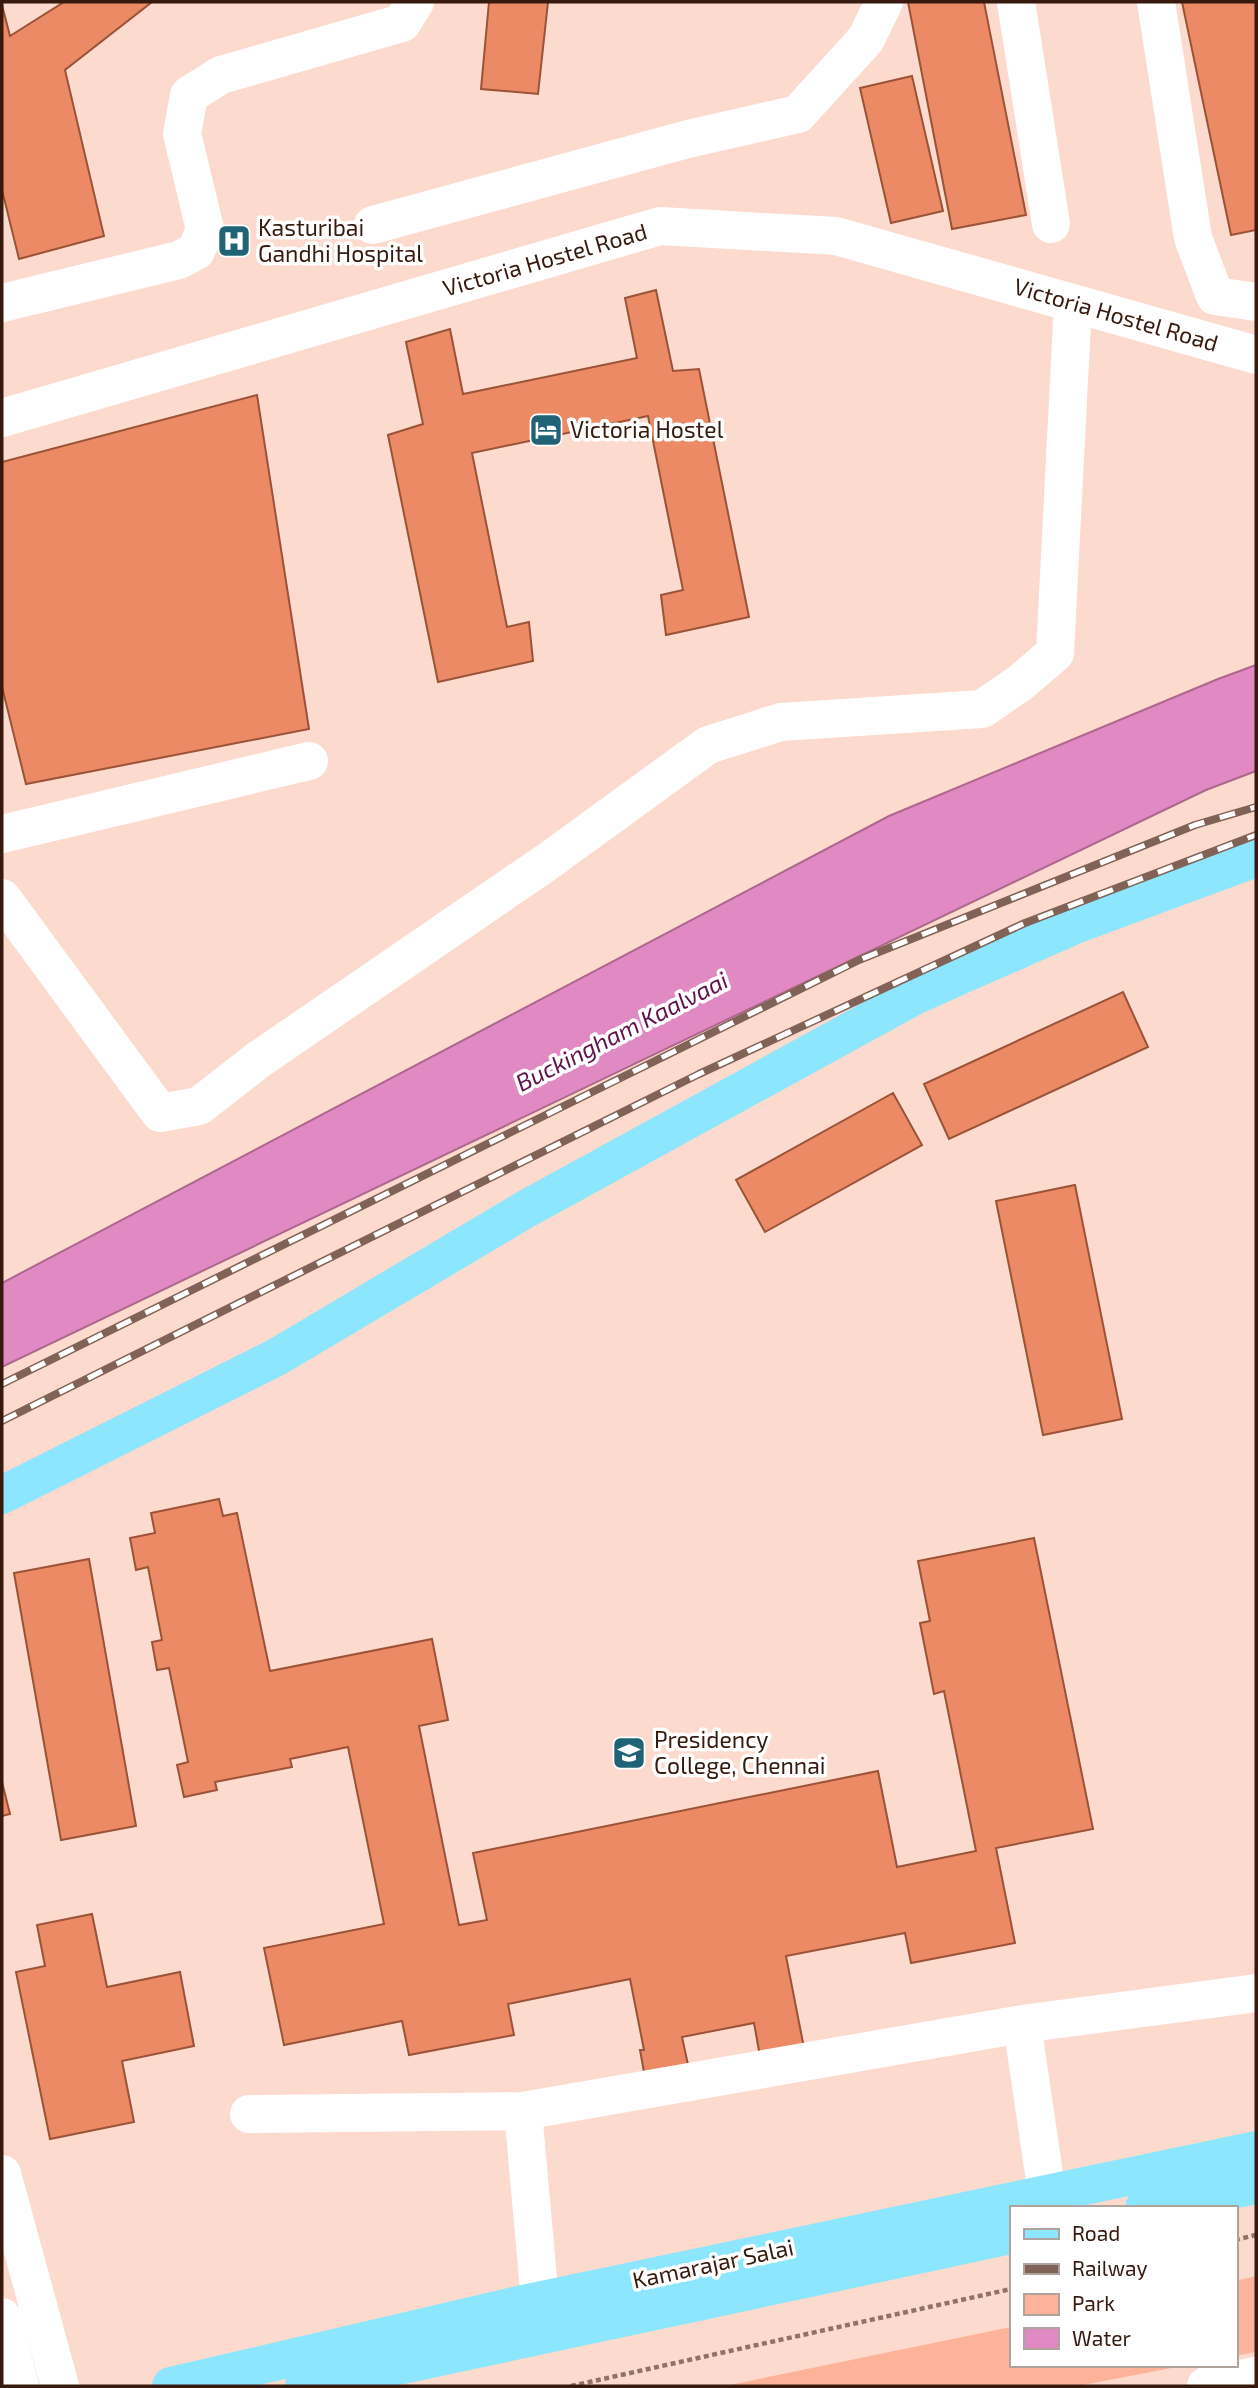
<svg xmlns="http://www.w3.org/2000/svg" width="1258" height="2388" font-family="'Exo 2',sans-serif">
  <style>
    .green { fill: #fcb399 }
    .water { fill: #e189c3; stroke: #ae678c; stroke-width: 2 }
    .building { fill: #eb8a65; stroke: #9b5237; stroke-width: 2 }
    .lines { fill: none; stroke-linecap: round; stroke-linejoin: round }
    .path { stroke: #917265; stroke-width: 4.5; stroke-dasharray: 5 3.5; stroke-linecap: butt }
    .minor { stroke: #fff; stroke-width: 38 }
    .major { stroke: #8be6fe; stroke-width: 38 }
    .rail-casing { stroke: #816256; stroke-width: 8 }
    .rail { stroke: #fff; stroke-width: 5; stroke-dasharray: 16; stroke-linecap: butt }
    .labels { text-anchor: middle; stroke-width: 7; stroke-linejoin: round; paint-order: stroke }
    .poi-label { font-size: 23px; fill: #37190d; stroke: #fff; text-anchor: start }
    .street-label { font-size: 23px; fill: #37190d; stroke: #fff }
    .water-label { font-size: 24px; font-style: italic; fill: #60114b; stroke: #fff }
  </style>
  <rect width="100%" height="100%" fill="#fcdacd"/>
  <path class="green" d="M1256,2276V2352L1235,2356V2281Z
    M1011,2327V2365H1187L1078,2386H725Z"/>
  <path class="water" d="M1256,665V771L1206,790L2,1367V1283L889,816L1218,679Z"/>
  <path class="building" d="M64,2H152L65,70L104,236L19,259L2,190V5L10,36Z
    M489,2H548L538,94L481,89Z
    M908,2H984L1026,215L952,229Z
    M1182,2H1256V230L1231,235Z
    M912,76L943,211L891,223L860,88Z
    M656,290L673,371L699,369L749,617L666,635L661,595L683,590L648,416L472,453L507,627L529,622L533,661L438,682L388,435L423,424L406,342L450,329L463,394L637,358L625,298Z
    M257,395L309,729L26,784L2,687V462Z
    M1123,992L1148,1047L949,1139L924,1084Z
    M893,1093L922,1145L765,1232L736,1180Z
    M1075,1185L1122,1419L1043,1435L996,1201Z
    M219,1499L223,1516L237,1513L270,1671L432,1639L448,1720L419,1726L459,1925L487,1920L473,1853L878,1771L897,1867L976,1851L944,1691L934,1694L920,1623L930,1621L918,1561L1034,1538L1093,1829L996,1848L1015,1943L911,1963L905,1933L786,1956L805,2053L761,2062L754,2023L682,2037L690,2074L646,2083L640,2050H644L630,1979L508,2004L514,2035L409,2055L402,2021L284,2045L264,1948L384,1924L348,1747L290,1759L292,1767L215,1782L217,1790L184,1797L177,1765L188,1762L169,1668L157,1670L152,1642L162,1640L148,1567L136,1570L130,1538L155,1533L151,1513Z
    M89,1559L136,1826L61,1840L14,1573Z
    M2,1782L10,1814L2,1816Z
    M92,1914L107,1987L180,1972L194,2046L122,2061L134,2122L50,2139L16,1972L45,1966L37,1925Z"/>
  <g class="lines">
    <path class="path" d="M1235,2240L1256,2235
      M571,2386L1011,2289"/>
    <path class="minor" d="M1016,2L1051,224
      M1156,2L1193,238L1215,296L1256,302
      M373,225L688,139L798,114L866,39L884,2
      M2,303L179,260L196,251L205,229L182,134L189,95L221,75L402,23L415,2
      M2,418L660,226L836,236L1256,355
      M2,834L309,761
      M2,898L160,1113L199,1106L258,1060L547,862L708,745L781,722L982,709L1020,683L1055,653L1073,303
      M1022,2024L1047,2194
      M523,2111L540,2301
      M249,2114L523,2111L1022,2024L1256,1993
      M2,2174L60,2386
      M2,2317L20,2386
      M1206,2386L1256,2376"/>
    <path class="major" d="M2,1495L275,1358L526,1209L916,995L1075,925L1256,858
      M1144,2208L1256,2185
      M171,2386L523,2304L1256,2150
      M304,2386L1011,2235"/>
    <defs>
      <path id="rail" d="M2,1384L859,960L1195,825L1256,807
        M2,1421L699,1074L1025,923L1256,835"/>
    </defs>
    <use href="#rail" class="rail-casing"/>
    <use href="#rail" class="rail"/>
  </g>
  <defs>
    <symbol id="hospital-square" viewBox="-11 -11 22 22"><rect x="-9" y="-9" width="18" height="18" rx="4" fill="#206376" stroke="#fff"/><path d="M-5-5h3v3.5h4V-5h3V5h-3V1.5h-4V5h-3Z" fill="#fff"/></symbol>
    <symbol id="hotel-square" viewBox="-11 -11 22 22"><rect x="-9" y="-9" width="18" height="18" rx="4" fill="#206376" stroke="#fff"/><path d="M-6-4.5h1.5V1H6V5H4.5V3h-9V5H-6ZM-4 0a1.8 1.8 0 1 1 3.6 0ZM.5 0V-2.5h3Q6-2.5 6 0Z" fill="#fff"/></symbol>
    <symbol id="university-square" viewBox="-11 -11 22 22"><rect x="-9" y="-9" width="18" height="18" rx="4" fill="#206376" stroke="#fff"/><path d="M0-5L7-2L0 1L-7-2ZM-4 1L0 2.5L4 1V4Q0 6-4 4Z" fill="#fff"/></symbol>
  </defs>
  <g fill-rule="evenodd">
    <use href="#hospital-square" x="215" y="222" width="38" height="38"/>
    <use href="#hotel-square" x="527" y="411" width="38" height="38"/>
    <use href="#university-square" x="610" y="1734" width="38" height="38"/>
  </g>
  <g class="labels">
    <g class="poi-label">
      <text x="258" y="236">Kasturibai<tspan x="258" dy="26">Gandhi Hospital</tspan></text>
      <text x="570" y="438">Victoria Hostel</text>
      <text x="654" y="1748">Presidency<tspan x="654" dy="26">College, Chennai</tspan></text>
    </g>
    <g class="street-label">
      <text transform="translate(545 260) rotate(-16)" y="8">Victoria Hostel Road</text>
      <text transform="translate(1116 315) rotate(16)" y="8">Victoria Hostel Road</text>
      <text transform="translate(713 2264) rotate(-12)" y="8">Kamarajar Salai</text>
    </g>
    <g class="water-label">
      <text transform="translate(622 1032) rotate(-27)" y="8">Buckingham Kaalvaai</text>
    </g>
  </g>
  <rect width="1258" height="2388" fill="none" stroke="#37190d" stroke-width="7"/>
  <rect x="1010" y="2206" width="228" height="161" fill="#ffffff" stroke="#afa39e" stroke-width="2"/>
  <rect x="1024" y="2229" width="35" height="10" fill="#8be6fe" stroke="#afa39e" stroke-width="2"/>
  <text x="1072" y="2241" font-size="21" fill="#37190d">Road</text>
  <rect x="1024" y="2264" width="35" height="10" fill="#816256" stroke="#afa39e" stroke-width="2"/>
  <text x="1072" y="2276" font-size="21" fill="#37190d">Railway</text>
  <rect x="1024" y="2294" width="35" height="21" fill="#fcb399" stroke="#afa39e" stroke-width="2"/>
  <text x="1072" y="2311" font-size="21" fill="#37190d">Park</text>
  <rect x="1024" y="2328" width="35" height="21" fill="#e189c3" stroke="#afa39e" stroke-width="2"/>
  <text x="1072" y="2346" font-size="21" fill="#37190d">Water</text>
</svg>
